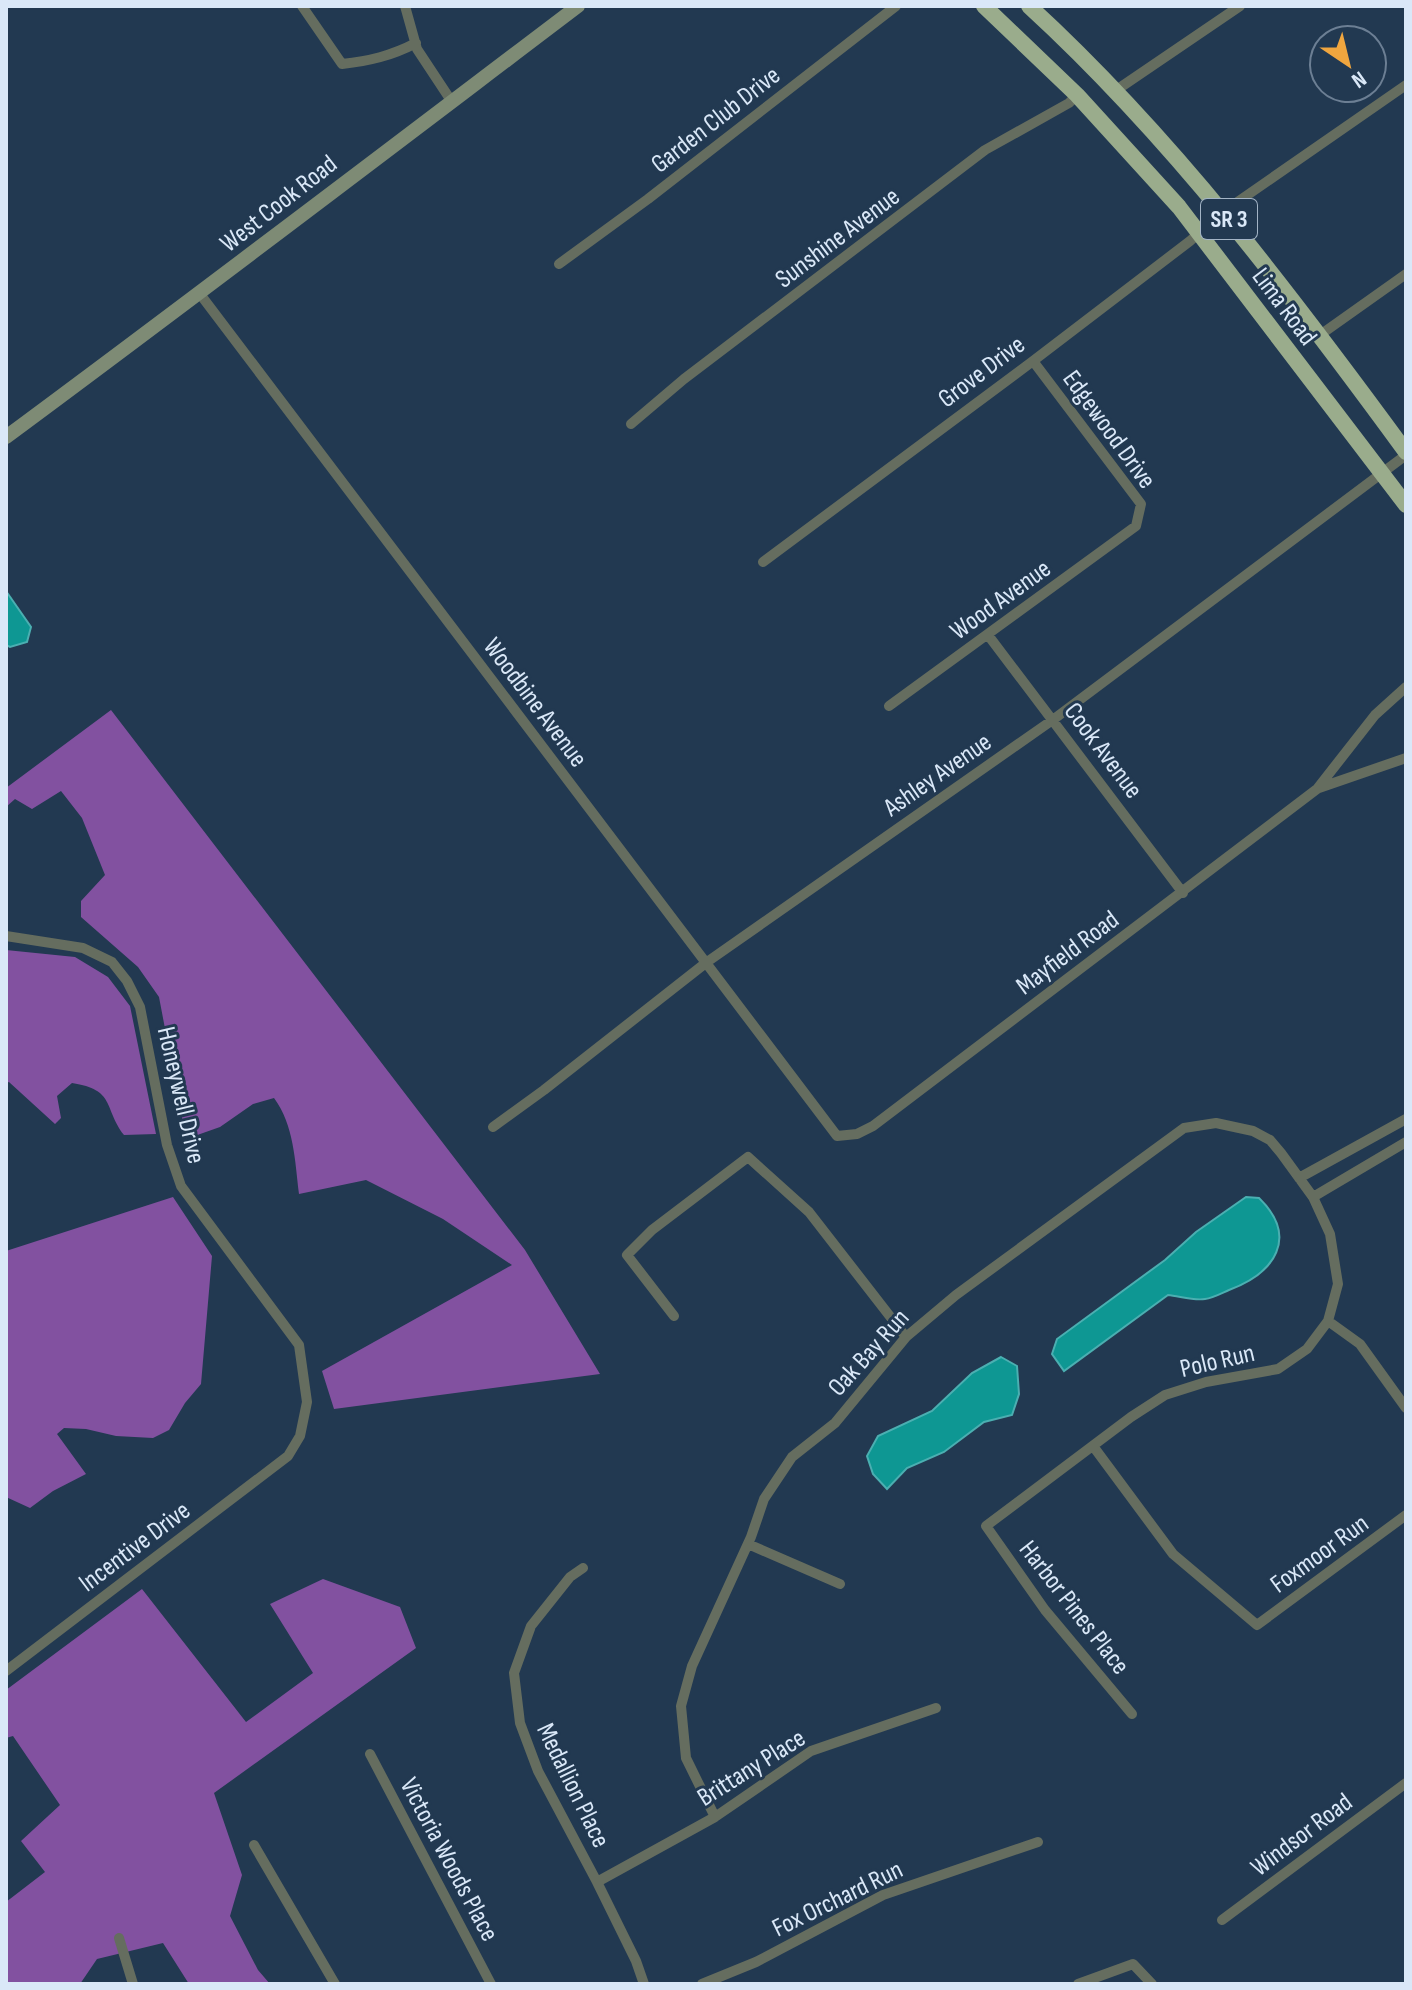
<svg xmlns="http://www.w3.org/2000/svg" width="1412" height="1990" font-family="'Sofia Sans Condensed',sans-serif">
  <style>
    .forest { fill: #8251a0 }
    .water { fill: #0e9793; stroke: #4bafb1; stroke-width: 2 }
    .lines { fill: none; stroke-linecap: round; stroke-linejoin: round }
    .minor { stroke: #656d5f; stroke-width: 10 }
    .secondary { stroke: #7e8b75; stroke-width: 14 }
    .trunk { stroke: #9aac8c; stroke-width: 16 }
    .labels { text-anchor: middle; stroke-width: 6; stroke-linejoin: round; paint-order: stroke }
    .shield { fill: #223951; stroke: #a3b4c6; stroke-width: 2 }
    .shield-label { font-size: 24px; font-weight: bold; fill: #dae8f8 }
    .street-label { font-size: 26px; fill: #dae8f8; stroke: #223951 }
  </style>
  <rect width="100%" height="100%" fill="#223951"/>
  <path class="forest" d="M111,710L525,1250L600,1374L334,1409L322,1371L512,1265L443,1219L366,1180L299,1194C295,1161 294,1125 274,1098L253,1104L220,1127L186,1139L159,997L138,967L81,917V901L105,875L82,818L61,791L32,809L15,799L6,807V788Z
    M6,950L75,957L108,977L130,1006L156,1134L124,1135C103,1107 116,1090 72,1083L57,1096L61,1118L55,1124L9,1082L6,1083Z
    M173,1197L212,1256L201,1384L185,1403L169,1430L153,1438L116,1436L86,1429L64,1428L57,1434L86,1474L53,1491L30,1508L6,1497V1251Z
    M323,1579L400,1607L416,1648L214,1793L242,1875L230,1916L258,1970L270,1984H189L163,1943L97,1959L80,1984H6V1902L45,1872L21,1841L60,1805L13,1736L6,1738V1690L142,1589L246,1722L313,1673L270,1604Z"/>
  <path class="water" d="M6,591L31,627L27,642L10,647L6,645Z
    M1246,1197L1259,1198C1299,1237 1275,1273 1229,1290C1222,1293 1213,1298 1205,1299C1194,1301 1179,1296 1168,1295L1064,1371L1052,1354L1057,1339L1165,1260L1196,1232Z
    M1001,1357L1017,1366L1019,1394L1012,1415L984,1422L944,1452L907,1468L887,1489L873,1474L867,1456L878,1436L932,1411L972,1373Z"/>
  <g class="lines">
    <path class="minor" d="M302,6L342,64C369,61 391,56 416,43
      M405,6L417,49L452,102
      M1115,91L1240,6
      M559,264L648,199L896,6
      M200,294L837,1136L857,1134L873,1126L1317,789L1375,715L1406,687
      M1320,335L1406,274
      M631,424L684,379L985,150L1069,103L1077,95
      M763,562L1033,361L1190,241L1223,212L1406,85
      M988,635L1183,893
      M889,706L1136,526L1141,504L1033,361
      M1319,788L1406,758
      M6,936L83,948L112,962L127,981L140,1007L167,1145L181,1186L299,1345L307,1402L300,1436L288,1456L6,1671
      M493,1127L544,1090L707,962L1054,719L1406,455
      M1299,1178L1406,1119
      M1313,1197L1406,1142
      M674,1316L627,1255L652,1230L748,1157L809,1212L906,1337
      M1328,1321L1360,1344L1406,1408
      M1093,1446L1173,1554L1257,1625L1406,1515
      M748,1544L840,1584
      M583,1568L570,1577L531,1626L514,1673L520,1723L538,1771L597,1882L636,1961L644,1984
      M370,1754L491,1984
      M715,1817L686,1758L681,1706L692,1666L751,1537L764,1499L792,1457L835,1423L906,1337L956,1295L1184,1128L1216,1123L1253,1131L1270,1140L1281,1153L1313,1197L1330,1234L1338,1284L1328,1321L1307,1349L1278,1369L1206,1382L1165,1395L1131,1417L986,1526L1045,1610L1132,1714
      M254,1845L335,1984
      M597,1882L715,1817L811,1751L936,1708
      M1222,1920L1406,1783
      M119,1938L133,1984
      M702,1984L756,1962L883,1895L1038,1842
      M1078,1984L1133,1964L1152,1984"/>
    <path class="secondary" d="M6,437C198,295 388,150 578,6"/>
    <path class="trunk" d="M984,6L1077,95L1179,207L1406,505
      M1029,6C1173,138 1291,295 1406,452"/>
  </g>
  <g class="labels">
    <rect class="shield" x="1201" y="199" width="56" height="40" rx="6"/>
    <g class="shield-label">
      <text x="1229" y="227">SR 3</text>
    </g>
    <g class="street-label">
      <text transform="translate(715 119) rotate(-38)" y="9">Garden Club Drive</text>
      <text transform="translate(278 203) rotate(-38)" y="9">West Cook Road</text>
      <text transform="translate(837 237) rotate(-37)" y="9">Sunshine Avenue</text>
      <text transform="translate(1285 306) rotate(53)" y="9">Lima Road</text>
      <text transform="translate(981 371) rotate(-37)" y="9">Grove Drive</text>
      <text transform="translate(1110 429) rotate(54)" y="9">Edgewood Drive</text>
      <text transform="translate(1000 599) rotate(-36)" y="9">Wood Avenue</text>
      <text transform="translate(536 702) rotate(53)" y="9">Woodbine Avenue</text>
      <text transform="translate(1104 750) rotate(53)" y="9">Cook Avenue</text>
      <text transform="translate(937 774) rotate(-35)" y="9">Ashley Avenue</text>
      <text transform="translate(1067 952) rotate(-37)" y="9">Mayfield Road</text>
      <text transform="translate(182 1095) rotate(77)" y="9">Honeywell Drive</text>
      <text transform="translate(868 1352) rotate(-48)" y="9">Oak Bay Run</text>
      <text transform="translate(1217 1360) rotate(-13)" y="9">Polo Run</text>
      <text transform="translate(134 1546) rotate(-37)" y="9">Incentive Drive</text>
      <text transform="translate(1319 1553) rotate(-36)" y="9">Foxmoor Run</text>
      <text transform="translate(1075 1607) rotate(52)" y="9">Harbor Pines Place</text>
      <text transform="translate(751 1767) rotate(-32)" y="9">Brittany Place</text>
      <text transform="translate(574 1785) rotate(64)" y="9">Medallion Place</text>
      <text transform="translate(1301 1834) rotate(-37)" y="9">Windsor Road</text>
      <text transform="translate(450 1859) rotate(62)" y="9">Victoria Woods Place</text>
      <text transform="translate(837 1898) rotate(-26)" y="9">Fox Orchard Run</text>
    </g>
  </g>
  <rect width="1412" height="1990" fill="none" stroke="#dae8f8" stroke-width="16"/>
  <g transform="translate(1348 64) rotate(145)"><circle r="38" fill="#223951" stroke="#6c7f94" stroke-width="2"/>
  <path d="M0-6L14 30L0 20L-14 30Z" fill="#f0a63f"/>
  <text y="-12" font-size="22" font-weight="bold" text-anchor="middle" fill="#dae8f8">N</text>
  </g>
</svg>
